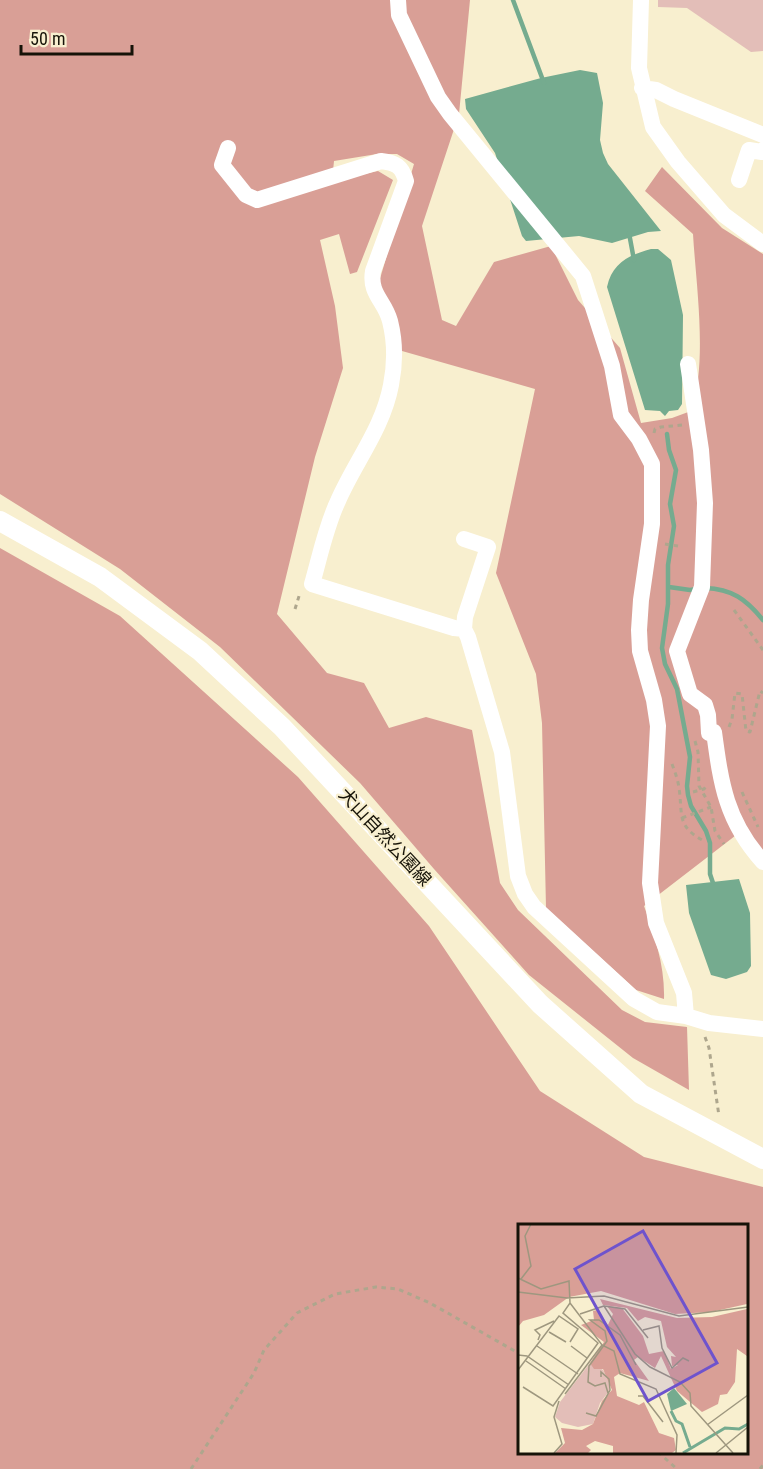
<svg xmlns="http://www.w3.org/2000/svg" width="763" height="1469" font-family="'Roboto Condensed','Noto Sans JP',sans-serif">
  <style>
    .green { fill: #e3beb8 }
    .forest { fill: #d99f96; fill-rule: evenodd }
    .water { fill: #75ab8f }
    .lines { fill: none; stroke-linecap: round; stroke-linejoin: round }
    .stream { stroke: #75ab8f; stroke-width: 4.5 }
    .path { stroke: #aea68d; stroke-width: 3; stroke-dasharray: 4.5 4.5; stroke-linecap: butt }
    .minor { stroke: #fff; stroke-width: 16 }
    .major { stroke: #fff; stroke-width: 20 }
    .labels { text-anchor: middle; stroke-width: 4.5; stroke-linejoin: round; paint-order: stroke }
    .street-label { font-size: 18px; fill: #161308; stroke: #f8efcf }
    .inset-river { fill: none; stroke: #75ab8f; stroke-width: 3 }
    .inset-road { fill: none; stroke: #9e977f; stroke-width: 1.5 }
    .view { fill: #6e53cd; fill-opacity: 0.15; stroke: #6e53cd; stroke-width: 3 }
    .inset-edge { fill: none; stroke: #161308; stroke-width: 3 }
  </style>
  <rect width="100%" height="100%" fill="#f8efcf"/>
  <path class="green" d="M658,0H763V51L751,52L687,8L658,7Z"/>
  <path class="forest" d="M0,0H470L459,114L422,226L442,320L456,326L494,262L551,246L578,300L620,348L641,423L672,418L691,411C708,363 696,285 693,234L645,191L662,167L722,228L763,254V862L744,829L644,906C655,937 665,966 664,999L636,990L546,908L542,723L536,674L496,573L535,389L395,349L379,282L414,164L397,154H377L334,161L332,181L378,171L393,180L357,272L350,274L339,234L320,240L335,306L343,368L315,457L277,614L327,673L364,683L389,728L426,717L472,730L500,883L518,910L622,1010L645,1022L687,1027L689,1090L633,1058L529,975L434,869L360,783L220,647L120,569L0,494Z
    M0,548L120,616L298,777L429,926L540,1091L644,1157L763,1187V1469H0ZM520,1226H746V1452H520Z"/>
  <path class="water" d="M580,70L597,73L603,103L600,140L603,153L608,164L661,231L648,232L612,243L579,236L526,241L522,236L495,153L466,109L465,99L541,78Z
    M651,249H658L671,260L683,315L682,404L678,410L669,411L665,416L660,411L645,410L607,287C612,263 629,255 651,249Z
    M739,879L750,913L751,966L747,972L726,979L711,975L689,913L686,885Z"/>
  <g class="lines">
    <path class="stream" d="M513,0L544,83
      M629,233L634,260
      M667,434L669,450L676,470L670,504L674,526L668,565V604L662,648L665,664L677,689L690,757L687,786L688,795L691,806L706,831L710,843V874L713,883
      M669,587L690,590L697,589
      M705,588C732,589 746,599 763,620"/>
    <path class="path" d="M654,433L655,429L661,427L683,425
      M665,544L678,546
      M295,609L300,593
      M734,610L763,650
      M729,727L732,719L735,693L742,694L746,731L750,732L760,691L763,693
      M695,741L698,752L699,786L711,807L715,831L724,844
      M672,764C675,772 678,780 679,788C683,815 676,826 704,841
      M693,792L704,789L707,785
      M742,792L758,827
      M682,818L711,807
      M705,1037L709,1048L719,1116
      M658,1452L677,1469
      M191,1469L254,1373L264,1350L297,1313L335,1294L376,1287L398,1289L430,1303L520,1354
      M760,1469L763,1465"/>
    <path class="minor" d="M398,0L399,15L438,97L450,114L583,276L612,366L621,415L639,439L652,464V524L641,600L639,630L640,651L654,700L658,726L650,883L656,923L684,993L686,1016L709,1023L763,1029
      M641,0L639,68L653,127L678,162L724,215L763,244
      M642,88L656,90L674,99L763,135
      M228,148L222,165L246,195L257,200L381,161C396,163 402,166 406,181L373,271C369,294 385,301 390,321C395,341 395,365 391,385C383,428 355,462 338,501C326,526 320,556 312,584L454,628L464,629
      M739,180L749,150L762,152L763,150
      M688,364L701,450L705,503L702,587L677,651L690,694L705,705L708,715L709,733L714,732C721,784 726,821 763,862
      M464,539L488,547L465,617L464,629L468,637L502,752L518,876L525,894L534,907L634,999L657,1012L686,1016"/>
    <path class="major" d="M0,521L100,577L200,651L282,727L540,1004L641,1094L763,1159"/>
  </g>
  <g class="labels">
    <g class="street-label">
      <text transform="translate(385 837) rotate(47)" y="6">犬山自然公園線</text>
    </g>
  </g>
  <g transform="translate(518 1224)">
    <rect width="230" height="230" fill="#f8efcf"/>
    <path d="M72,139L84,145L91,155L92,166L82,179L75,200L60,203L44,199L37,193L42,178Z" fill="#e3beb8"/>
    <path d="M0,0H229V80L193,88L157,90L83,67L51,73L26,91L5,97L0,103ZM82,75L159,94L194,93L229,85V132L219,125L217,158L209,170L202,171L200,180L184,188L159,167L143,132L137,144L120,133L116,136L131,157L102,149L96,153L99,172L121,181L126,178L141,209L156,214L158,226L154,229H95V222L77,217L68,222L73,226L70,229H37L47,219L43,204L64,206L75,200L84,177L94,166L85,145H76L72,139L86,118L63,101L76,96L75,87L79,86L90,101L95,90L89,82L104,84L125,112L131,130L146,127L153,145L160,141L154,142L153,132L158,133L149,123L143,97L127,93L120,97L109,84L85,81Z" fill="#d99f96"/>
    <path d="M156,164L169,180L153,187L149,170Z" fill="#75ab8f"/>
    <path class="inset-river" d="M153,187L158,197L164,200L172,223M165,229L207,204L221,205L230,200"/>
    <path class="inset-road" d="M0,54L23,65L51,57L52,79L45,89L80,119L35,182L5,163M3,55L13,42L7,12L13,0M0,68L49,74L86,72L161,92L230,83M52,79L84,121L96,127L102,150L138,165L159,211L158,229M86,82L107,85L130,114M62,90L86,82L117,130L132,143L162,158L172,169L173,182L215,229M125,106L141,102L144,124L154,144L165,134L171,137M31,108L48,118M20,116L22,111L17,106L36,97M19,122L60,150M53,122L69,134M0,131L9,132L51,161M8,137L48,165M0,146L41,92L60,105L52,118M90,169L87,159L77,162L70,158L71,142L89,117L87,107L72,96H81L102,111L118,141M47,170L84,121M120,172H125L145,198M68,189L78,192L92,166L91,155L83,148V153M189,201L230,171M36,229L44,220L36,193L41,177M198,229L230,203"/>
    <path class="view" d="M125,7L199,139L130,177L57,45Z"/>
    <rect width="230" height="230" class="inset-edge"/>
  </g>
  <path d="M21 45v9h111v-9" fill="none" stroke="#161308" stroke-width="3"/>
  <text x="30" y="45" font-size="18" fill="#161308" stroke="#f8efcf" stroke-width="4.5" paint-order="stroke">50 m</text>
</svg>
